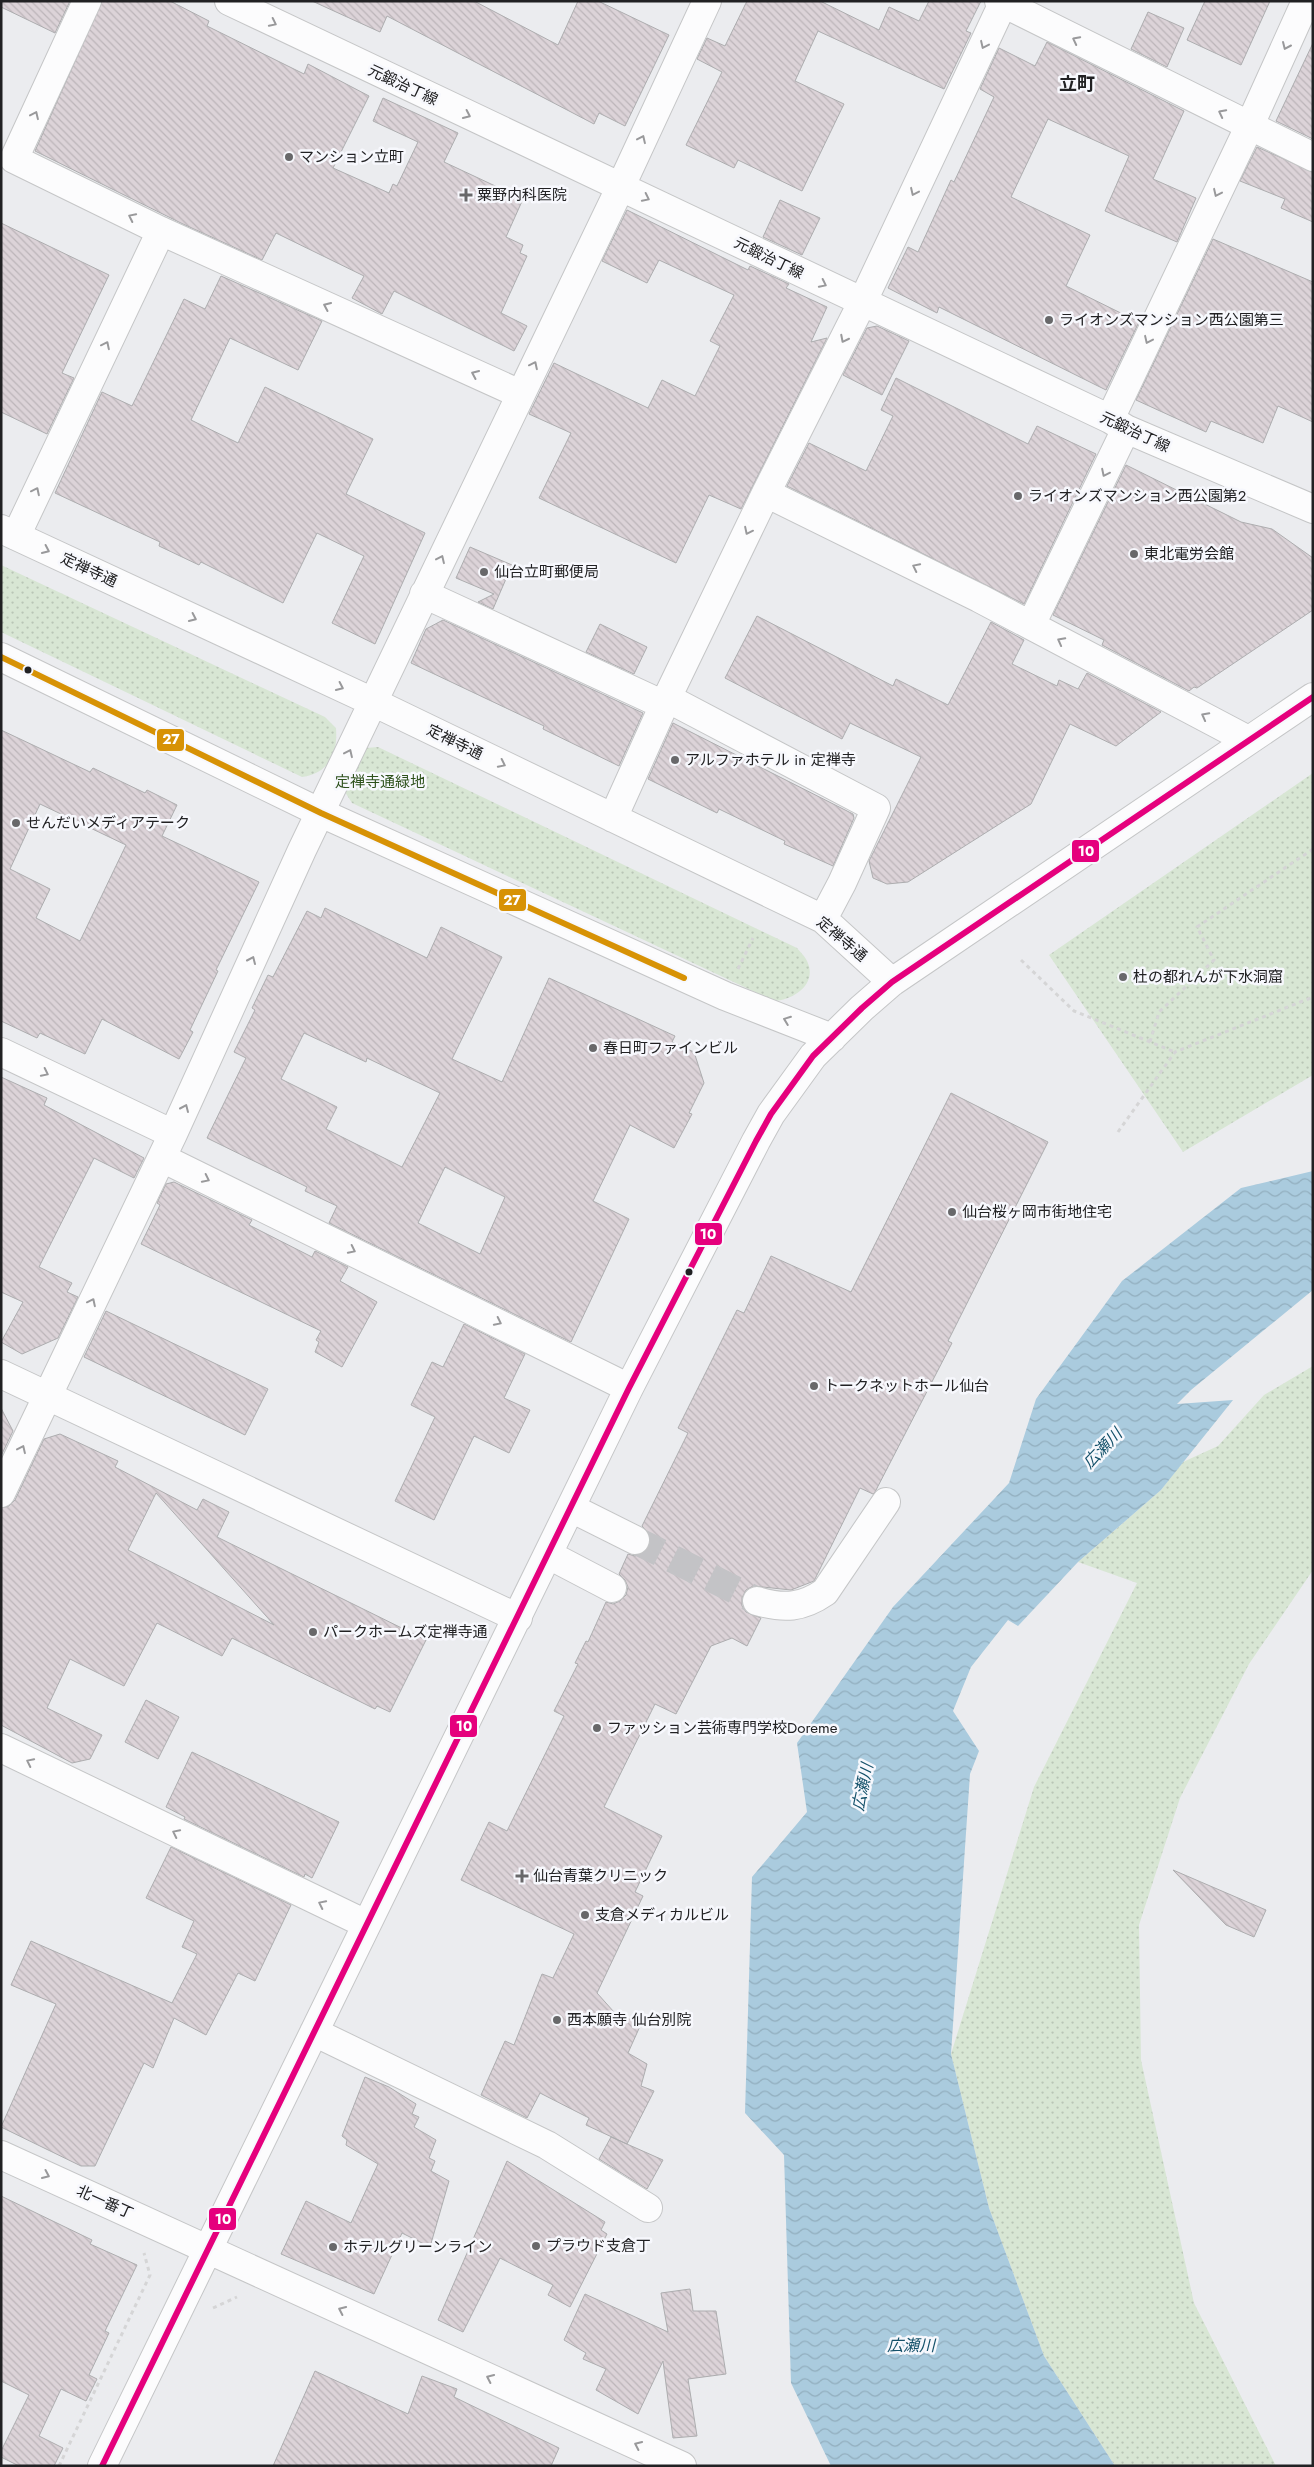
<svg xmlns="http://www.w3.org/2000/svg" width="1314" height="2467" font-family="Jost,'Noto Sans JP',sans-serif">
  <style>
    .grass { fill: url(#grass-dots) }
    .water { fill: url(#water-waves) }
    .building { fill: url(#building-back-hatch); stroke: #adadaf; fill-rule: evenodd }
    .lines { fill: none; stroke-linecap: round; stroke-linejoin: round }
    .minor-tunnel { stroke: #c3c3c6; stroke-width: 28; stroke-dasharray: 28 14; stroke-linecap: butt }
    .minor-casing { stroke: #c5c6c7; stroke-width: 30 }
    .path { stroke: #d5d5d6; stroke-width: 3; stroke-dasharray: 4 4; stroke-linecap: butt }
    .minor { stroke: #fcfcfd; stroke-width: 28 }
    .bus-1-casing { stroke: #f7f8fd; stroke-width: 10 }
    .bus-2-casing { stroke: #f7f8fd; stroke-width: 10 }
    .bus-1 { stroke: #e5007d; stroke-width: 6 }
    .bus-2 { stroke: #d79205; stroke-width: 6 }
    .oneway { stroke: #99999b }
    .poi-dot { fill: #68686a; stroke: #f7f8fd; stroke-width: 2 }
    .bus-dot { fill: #212123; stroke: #f7f8fd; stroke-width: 2 }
    .labels { text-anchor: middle; stroke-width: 5; stroke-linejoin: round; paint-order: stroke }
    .street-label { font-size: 15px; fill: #212123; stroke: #f7f8fd }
    .poi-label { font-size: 15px; fill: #212123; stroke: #f7f8fd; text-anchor: start }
    .park-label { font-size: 15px; fill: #2e511c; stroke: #f7f8fd }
    .water-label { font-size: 16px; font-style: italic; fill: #14516a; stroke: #f7f8fd }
    .quarter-label { font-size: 18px; font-weight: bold; fill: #212123; stroke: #f7f8fd }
    .line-badge { stroke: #f7f8fd; stroke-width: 2 }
    .badge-label { font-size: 14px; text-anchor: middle; font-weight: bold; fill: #fff }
  </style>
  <defs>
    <pattern id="grass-dots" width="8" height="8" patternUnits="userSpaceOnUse" patternTransform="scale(1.25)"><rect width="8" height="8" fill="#d8e6d4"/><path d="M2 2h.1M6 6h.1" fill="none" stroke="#b9c5b6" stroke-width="1.8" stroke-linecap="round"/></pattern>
    <pattern id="water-waves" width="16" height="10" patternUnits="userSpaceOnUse" patternTransform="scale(1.25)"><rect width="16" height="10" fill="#aacbde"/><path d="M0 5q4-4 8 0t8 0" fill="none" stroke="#92aebe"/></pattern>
    <pattern id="building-back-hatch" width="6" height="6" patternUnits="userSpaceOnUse" patternTransform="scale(1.25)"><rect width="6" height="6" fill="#dcd3d8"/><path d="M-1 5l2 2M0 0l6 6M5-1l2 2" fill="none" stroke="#bcb5b9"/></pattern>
  </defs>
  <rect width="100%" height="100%" fill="#ebecef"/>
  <path class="grass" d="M1,565L325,717L336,728C338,754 329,773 302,777L1,632Z
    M378,747L797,948C800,952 805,956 807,961C818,984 794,1000 774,1001L352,803L345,792L346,779L358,755L366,748Z
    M1313,773V1075L1183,1152L1049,955Z
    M1313,1366V1570L1249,1664L1180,1798L1139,1925L1141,2060L1194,2303L1276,2466H1115L1044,2356L989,2208L951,2054L1034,1787L1137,1583L1078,1562L1161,1490L1183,1462L1218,1446L1264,1395Z"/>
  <path class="water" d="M1313,1171V1290L1191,1390L1177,1404L1233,1400L1161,1490L1078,1562L1018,1626L1008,1620L971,1667L953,1711L979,1751L970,1774L951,2054L989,2208L1044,2356L1115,2466H831L791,2383L784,2155L745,2113L752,1877L807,1812L797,1743L893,1607L1009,1483L1036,1399L1122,1281L1241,1188Z"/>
  <path class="building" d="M1,1H70L55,33L1,7Z
    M102,1H170L209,21L207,26L304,74L308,64L369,96L333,168L389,193L393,184L397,186L418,142L373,121L383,98L458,133L444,162L523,199L506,237L523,245L520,253L527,256L501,313L527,326L514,351L394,291L382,314L352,298L364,276L276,233L262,260L183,224L35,151Z
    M312,1H474L558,45L578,1H598L669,35L625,126L599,113L594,124L387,16L380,32Z
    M747,1H820L879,30L889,7L919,21L929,1H981L966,31L971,33L944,89L818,31L795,81L844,104L802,191L738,160L734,168L686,145L722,72L697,59L707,38L725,46Z
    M1205,1H1270L1241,65L1187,40Z
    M1148,12L1184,28L1167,67L1131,49Z
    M1047,42L1184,111L1153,179L1196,198L1177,242L1105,211L1129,156L1048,119L1011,197L1090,235L1066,286L1139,322L1106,390L939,307L937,313L888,288L908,247L918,252L951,180L954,182L994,97L980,89L999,48L1035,66Z
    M1313,43V139L1276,121Z
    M1257,147L1313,172V222L1281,208L1285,199L1240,181Z
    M780,200L820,218L802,255L763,237Z
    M627,210L748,270L750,266L789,284L786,288L827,307L811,342L827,338L741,509L709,495L676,563L539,498L571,433L529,414L554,363L648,408L662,380L695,396L720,346L710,341L734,295L659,260L647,283L602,261Z
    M1,223L109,275L62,373L74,378L47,434L1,412Z
    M1213,239L1313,282V422L1278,406L1263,443L1211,421L1206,432L1136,400Z
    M221,276L322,321L298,370L230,338L191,420L238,443L265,387L373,439L346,494L425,533L375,644L332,623L364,556L317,533L283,603L201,562L199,565L159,546L160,542L55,493L102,392L132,406L184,299L205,309Z
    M877,326L909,341L882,395L843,375L867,328Z
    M896,378L1028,444L1037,426L1096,454L1024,604L787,486L809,443L866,471L893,416L881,410Z
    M1126,465L1241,522L1272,529L1313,558V610L1197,688L1194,687L1189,691L1102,645L1104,640L1053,615Z
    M470,547L512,565L493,609L478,602L494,594L456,578Z
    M757,616L893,686L896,679L948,705L991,622L1024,640L1012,664L1057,686L1059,680L1078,689L1087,673L1161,712L1116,746L1070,724L1031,804L908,882L887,884L873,878L869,861L921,757L850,723L842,739L725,678Z
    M443,620L643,713L619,766L543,729L544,726L411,663L426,629Z
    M600,624L647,647L634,674L586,652Z
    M673,723L853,814L854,818L833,866L784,844L785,841L719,809L717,813L648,779Z
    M1,730L90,772L93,768L145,793L147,790L177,805L162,836L259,882L216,970L218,971L190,1030L193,1032L179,1059L102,1019L85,1054L40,1033L37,1038L1,1021ZM40,804L126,845L80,941L36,918L50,889L10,869Z
    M325,908L427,958L441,927L502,957L452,1059L502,1082L549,978L675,1036L672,1042L694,1052L704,1083L689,1113L692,1114L674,1148L630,1125L593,1201L629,1219L571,1342L329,1223L337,1206L305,1191L307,1187L207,1138L246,1058L234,1052L255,1010L252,1008L268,975L273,977L307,911L321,918ZM304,1033L366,1062L367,1058L440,1093L402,1167L326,1129L337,1107L281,1079ZM445,1167L505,1197L480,1254L418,1223Z
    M1,1077L47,1098L44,1105L144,1158L134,1178L94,1158L39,1267L72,1283L67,1292L78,1297L58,1338L22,1354L1,1342L23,1302L1,1292Z
    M951,1093L1048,1142L948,1341L952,1343L875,1492L873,1494L860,1488L814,1581L791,1590L753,1586L746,1590L742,1598V1606L746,1612L761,1618L747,1646L732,1638L711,1646L676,1714L655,1704L604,1807L662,1836L635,1892L643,1896L597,1993L614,2012L641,2024L628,2053L647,2064L641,2086L654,2091L627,2144L586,2125L589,2118L540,2093L527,2118L481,2095L505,2041L514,2045L542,1974L553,1978L574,1934L461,1880L489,1822L507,1831L564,1716L554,1711L578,1664L575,1663L586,1641L588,1642L606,1602L613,1604L620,1601L626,1595L628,1587L625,1580L619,1574L628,1554L635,1556L643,1553L649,1547L651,1540L648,1532L642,1526L688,1433L678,1428L737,1310L744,1313L771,1256L851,1292Z
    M174,1182L252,1220L249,1225L312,1257L315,1251L348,1267L340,1281L377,1302L342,1367L315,1352L319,1342L316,1340L321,1331L141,1244L160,1205L157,1203L166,1184Z
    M106,1311L268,1389L245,1435L84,1357Z
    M464,1324L525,1354L504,1398L530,1410L509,1453L474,1436L434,1520L395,1501L435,1417L411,1405L432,1362L443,1367Z
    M1,1408L13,1431L1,1456Z
    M60,1434L118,1461L115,1467L197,1510L203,1499L229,1512L217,1537L426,1640L390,1712L377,1706L375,1709L232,1638L222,1656L157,1623L124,1686L70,1659L47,1708L102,1735L90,1759L72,1763L1,1725V1508L9,1506L15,1500L44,1439ZM156,1493L209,1552L274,1625L128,1550Z
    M146,1700L179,1717L158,1759L125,1742Z
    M192,1752L339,1822L312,1878L305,1874L304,1877L184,1819L185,1817L166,1807Z
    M171,1847L291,1905L255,1981L238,1973L206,2035L174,2018L153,2068L144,2063L95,2166H81L1,2127L56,2004L11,1985L31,1941L172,2003L197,1954L182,1947L194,1921L146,1898Z
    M1173,1870L1266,1910L1254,1937L1226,1925Z
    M365,2077L389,2087L416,2104L412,2114L419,2117L414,2127L436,2140L429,2158L435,2161L431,2171L449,2181L430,2247L402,2233L374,2294L281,2254L306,2201L351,2223L378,2164L346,2145L347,2140L342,2136Z
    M611,2137L663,2160L647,2189L599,2159Z
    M507,2161L605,2222L601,2230L607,2234L570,2307L548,2295L553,2285L500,2258L463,2332L438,2320Z
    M1,2196L92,2240L90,2244L137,2265L105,2331L109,2333L89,2375L97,2379L86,2401L61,2389L39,2436L63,2448L54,2466H19L1,2457V2451L29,2395L1,2381Z
    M690,2289L693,2311H716L726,2374L688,2379L697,2436L673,2438L663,2361L638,2414L596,2390L606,2369L583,2359L586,2353L564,2340L585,2294L668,2332L661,2293Z
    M315,2371L408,2414L422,2376L457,2389L454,2397L559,2448L551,2466H273Z"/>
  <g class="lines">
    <path class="minor-tunnel" d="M635,1540L757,1601"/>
    <defs>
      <path id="minor" d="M87,1L14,159L161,231L520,394
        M229,1L1110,419L1126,429L1313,509
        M999,1L1313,157
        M1110,419L1249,127L1306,1
        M766,493L979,598L1248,740
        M1,529L373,702L823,919L892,982
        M16,536L161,231
        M424,594L664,705
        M1031,625L1126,429
        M1,657L321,813L725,996L832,1038
        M667,698L876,808L842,883L823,919
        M613,818L667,698L766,493L862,303L1004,1
        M1,1052L173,1134
        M162,1158L629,1388
        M1,1374L518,1618
        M1,1493L173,1134L302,850L621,186L707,1
        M571,1508L635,1540
        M549,1555L612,1588
        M757,1601C784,1609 802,1608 825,1592L886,1502
        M1,1748L366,1924
        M314,2032L547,2145L648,2208
        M1,2155L682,2466
        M102,2466L629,1388L756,1141L771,1114L813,1056L862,1008L892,982L1313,697"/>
    </defs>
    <use href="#minor" class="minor-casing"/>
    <path class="path" d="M1021,960L1074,1011L1175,1052
      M738,969L753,938
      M1150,1042L1159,1012L1214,960L1197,927L1313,849
      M1118,1132L1175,1052L1313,997
      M213,2308L237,2297
      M59,2466L150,2275L144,2253"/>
    <use href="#minor" class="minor"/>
    <defs>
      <path id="bus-1" d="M102,2466L629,1388L756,1141L771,1114L813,1056L862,1008L892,982L1313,697"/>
      <path id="bus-2" d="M1,657L321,813L684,978"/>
    </defs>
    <use href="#bus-1" class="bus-1-casing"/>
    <use href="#bus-2" class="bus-2-casing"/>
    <use href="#bus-1" class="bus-1"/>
    <use href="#bus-2" class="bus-2"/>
  </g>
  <defs><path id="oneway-chevron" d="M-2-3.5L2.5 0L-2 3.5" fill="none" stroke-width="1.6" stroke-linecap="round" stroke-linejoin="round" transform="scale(1.25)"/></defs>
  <g class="oneway">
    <use href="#oneway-chevron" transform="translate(273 23) rotate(26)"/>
    <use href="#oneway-chevron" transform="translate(1076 40) rotate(-153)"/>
    <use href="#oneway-chevron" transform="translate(984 45) rotate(115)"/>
    <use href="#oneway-chevron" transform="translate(1286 46) rotate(114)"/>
    <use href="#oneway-chevron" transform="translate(1222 113) rotate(-153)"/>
    <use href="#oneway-chevron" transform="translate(35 115) rotate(-65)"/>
    <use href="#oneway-chevron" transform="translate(467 115) rotate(25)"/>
    <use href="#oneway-chevron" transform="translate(642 139) rotate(-65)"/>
    <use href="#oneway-chevron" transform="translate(914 192) rotate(115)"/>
    <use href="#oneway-chevron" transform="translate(1217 193) rotate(115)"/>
    <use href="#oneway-chevron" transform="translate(646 198) rotate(26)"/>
    <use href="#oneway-chevron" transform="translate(132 217) rotate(-154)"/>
    <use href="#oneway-chevron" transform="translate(823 284) rotate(26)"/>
    <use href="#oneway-chevron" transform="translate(327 306) rotate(-156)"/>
    <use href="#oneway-chevron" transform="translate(844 339) rotate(117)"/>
    <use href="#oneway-chevron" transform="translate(1148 340) rotate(115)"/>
    <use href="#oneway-chevron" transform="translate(106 345) rotate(-64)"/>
    <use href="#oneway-chevron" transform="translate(534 365) rotate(-64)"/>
    <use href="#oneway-chevron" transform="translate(475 374) rotate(-156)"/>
    <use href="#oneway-chevron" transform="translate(1105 473) rotate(116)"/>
    <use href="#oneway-chevron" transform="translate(36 491) rotate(-64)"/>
    <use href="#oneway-chevron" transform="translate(748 531) rotate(116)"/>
    <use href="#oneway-chevron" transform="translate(46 550) rotate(25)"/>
    <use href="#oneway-chevron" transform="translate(441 559) rotate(-65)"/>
    <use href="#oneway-chevron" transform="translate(916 567) rotate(-154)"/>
    <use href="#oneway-chevron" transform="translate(193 618) rotate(25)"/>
    <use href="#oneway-chevron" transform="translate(1061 641) rotate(-152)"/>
    <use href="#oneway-chevron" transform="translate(340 687) rotate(25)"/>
    <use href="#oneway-chevron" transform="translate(1205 716) rotate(-152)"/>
    <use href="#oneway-chevron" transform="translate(349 753) rotate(-65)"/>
    <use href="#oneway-chevron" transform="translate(502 764) rotate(26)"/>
    <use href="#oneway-chevron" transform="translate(252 960) rotate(-66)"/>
    <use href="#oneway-chevron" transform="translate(787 1020) rotate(-159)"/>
    <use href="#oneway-chevron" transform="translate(45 1073) rotate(26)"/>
    <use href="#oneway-chevron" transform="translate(185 1108) rotate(-66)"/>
    <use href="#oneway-chevron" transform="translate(206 1179) rotate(26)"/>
    <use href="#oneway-chevron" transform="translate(352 1250) rotate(26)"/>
    <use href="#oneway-chevron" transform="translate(92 1302) rotate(-64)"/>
    <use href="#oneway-chevron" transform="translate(498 1322) rotate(26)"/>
    <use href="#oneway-chevron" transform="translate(22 1449) rotate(-65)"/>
    <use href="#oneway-chevron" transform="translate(30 1762) rotate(-154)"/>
    <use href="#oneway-chevron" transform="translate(176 1833) rotate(-154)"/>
    <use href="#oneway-chevron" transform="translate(322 1904) rotate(-154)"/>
    <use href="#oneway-chevron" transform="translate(46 2175) rotate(24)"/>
    <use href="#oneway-chevron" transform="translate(342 2310) rotate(-155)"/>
    <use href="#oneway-chevron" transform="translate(490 2378) rotate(-155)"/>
    <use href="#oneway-chevron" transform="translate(638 2445) rotate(-155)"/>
  </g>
  <g class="poi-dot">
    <circle cx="289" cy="157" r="5"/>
    <path d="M463.5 187.5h5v5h5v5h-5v5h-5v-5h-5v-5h5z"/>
    <circle cx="1049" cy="320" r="5"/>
    <circle cx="1018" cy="496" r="5"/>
    <circle cx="1134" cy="554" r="5"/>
    <circle cx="484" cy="572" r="5"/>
    <circle cx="675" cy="760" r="5"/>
    <circle cx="16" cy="823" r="5"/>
    <circle cx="1123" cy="977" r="5"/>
    <circle cx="593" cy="1048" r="5"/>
    <circle cx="952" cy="1212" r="5"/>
    <circle cx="814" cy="1386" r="5"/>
    <circle cx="313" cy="1632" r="5"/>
    <circle cx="597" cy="1728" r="5"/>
    <path d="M519.5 1868.5h5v5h5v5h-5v5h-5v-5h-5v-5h5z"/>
    <circle cx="585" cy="1915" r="5"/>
    <circle cx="557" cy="2020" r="5"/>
    <circle cx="536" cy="2246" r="5"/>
    <circle cx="333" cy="2247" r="5"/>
  </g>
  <g class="bus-dot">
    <circle cx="28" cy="670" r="4.5"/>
    <circle cx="689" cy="1272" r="4.5"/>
  </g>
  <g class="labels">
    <g class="street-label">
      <text transform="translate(403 85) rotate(25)" y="5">元鍛治丁線</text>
      <text transform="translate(769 258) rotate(26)" y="5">元鍛治丁線</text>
      <text transform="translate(1135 432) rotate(25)" y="5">元鍛治丁線</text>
      <text transform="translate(89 570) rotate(25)" y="5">定禅寺通</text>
      <text transform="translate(455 742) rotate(26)" y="5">定禅寺通</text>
      <text transform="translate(842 939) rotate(40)" y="5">定禅寺通</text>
      <text transform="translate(105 2202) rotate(24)" y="5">北一番丁</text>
    </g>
    <g class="poi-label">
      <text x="299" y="162">マンション立町</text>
      <text x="477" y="200">粟野内科医院</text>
      <text x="1059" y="325">ライオンズマンション西公園第三</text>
      <text x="1028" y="501">ライオンズマンション西公園第2</text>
      <text x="1144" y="559">東北電労会館</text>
      <text x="494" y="577">仙台立町郵便局</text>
      <text x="685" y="765">アルファホテル in 定禅寺</text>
      <text x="26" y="828">せんだいメディアテーク</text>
      <text x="1133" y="982">杜の都れんが下水洞窟</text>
      <text x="603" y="1053">春日町ファインビル</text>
      <text x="962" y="1217">仙台桜ヶ岡市街地住宅</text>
      <text x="824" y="1391">トークネットホール仙台</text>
      <text x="323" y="1637">パークホームズ定禅寺通</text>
      <text x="607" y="1733">ファッション芸術専門学校Doreme</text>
      <text x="533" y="1881">仙台青葉クリニック</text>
      <text x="595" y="1920">支倉メディカルビル</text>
      <text x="567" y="2025">西本願寺 仙台別院</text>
      <text x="546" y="2251">プラウド支倉丁</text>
      <text x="343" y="2252">ホテルグリーンライン</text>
    </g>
    <g class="park-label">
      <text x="380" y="787">定禅寺通緑地</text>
    </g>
    <g class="water-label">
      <text transform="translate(1102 1448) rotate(-46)" y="6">広瀬川</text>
      <text transform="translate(862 1787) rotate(-78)" y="6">広瀬川</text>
      <text x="911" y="2351">広瀬川</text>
    </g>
    <g class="quarter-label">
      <text x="1077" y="90">立町</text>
    </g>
  </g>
  <g class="line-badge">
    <rect x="156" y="728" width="29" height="24" rx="5" fill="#d79205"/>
    <rect x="1071" y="839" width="29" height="24" rx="5" fill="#e5007d"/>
    <rect x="498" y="888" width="29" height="24" rx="5" fill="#d79205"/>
    <rect x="694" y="1222" width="29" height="24" rx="5" fill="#e5007d"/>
    <rect x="449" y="1714" width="29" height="24" rx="5" fill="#e5007d"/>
    <rect x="208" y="2207" width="29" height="24" rx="5" fill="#e5007d"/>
  </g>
  <g class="badge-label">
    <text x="171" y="744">27</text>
    <text x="1086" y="856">10</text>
    <text x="512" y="905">27</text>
    <text x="708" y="1239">10</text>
    <text x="464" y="1731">10</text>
    <text x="223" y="2224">10</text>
  </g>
  <rect width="1314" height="2467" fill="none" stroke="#212123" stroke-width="5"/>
</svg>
